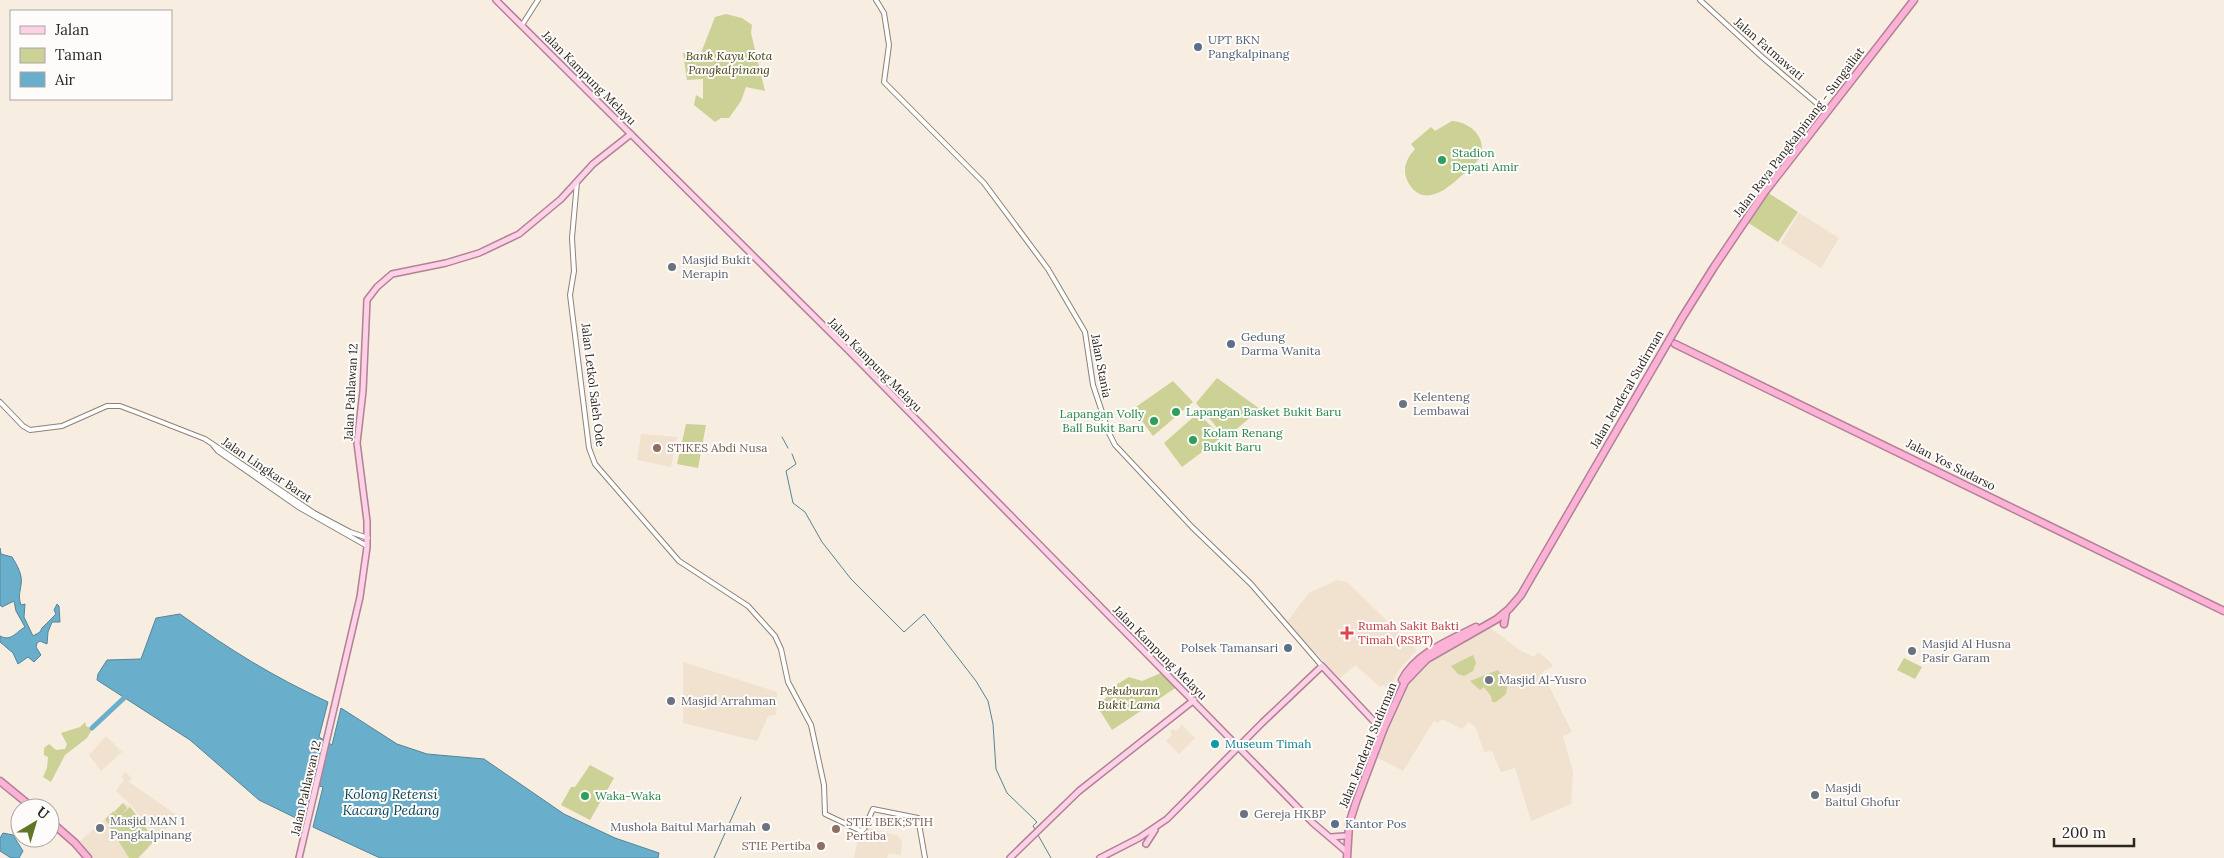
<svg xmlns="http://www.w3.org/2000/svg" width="2224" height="858" font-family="Lora,serif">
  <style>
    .built { fill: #f1e1cf }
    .green { fill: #ccd196 }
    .water { fill: #69aecb; stroke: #568598 }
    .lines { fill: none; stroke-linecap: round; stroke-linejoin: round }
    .stream { stroke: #568598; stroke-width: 1 }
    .river { stroke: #69aecb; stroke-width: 5 }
    .minor-casing { stroke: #8c8277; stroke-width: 6 }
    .major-casing { stroke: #b28197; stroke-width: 8 }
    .highway-casing { stroke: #b28197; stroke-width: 9 }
    .minor { stroke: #fff; stroke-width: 4 }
    .major { stroke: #fdd1e6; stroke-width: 5 }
    .highway { stroke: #fcb2d6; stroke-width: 6 }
    .service-dot { fill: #5c6f8a; stroke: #fefcfa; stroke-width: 2 }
    .leisure-dot { fill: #2e9e5b; stroke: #fefcfa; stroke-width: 2 }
    .worship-dot { fill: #6b7280; stroke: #fefcfa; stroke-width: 2 }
    .education-dot { fill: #8d6e63; stroke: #fefcfa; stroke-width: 2 }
    .health-dot { fill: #e0444e; stroke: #fefcfa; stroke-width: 2 }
    .culture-dot { fill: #0f9aa8; stroke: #fefcfa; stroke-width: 2 }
    .labels { text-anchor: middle; stroke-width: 4; stroke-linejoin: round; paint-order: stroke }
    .service-label { font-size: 12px; fill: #4e5e75; stroke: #fefcfa; text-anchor: start }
    .street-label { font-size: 12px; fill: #2a2622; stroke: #fefcfa }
    .park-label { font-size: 12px; font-style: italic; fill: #424416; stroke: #fefcfa }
    .leisure-label { font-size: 12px; fill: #27864d; stroke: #fefcfa; text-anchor: start }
    .worship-label { font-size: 12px; fill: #5b616d; stroke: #fefcfa; text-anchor: start }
    .education-label { font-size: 12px; fill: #785e54; stroke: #fefcfa; text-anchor: start }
    .health-label { font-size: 12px; fill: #be3a42; stroke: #fefcfa; text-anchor: start }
    .culture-label { font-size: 12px; fill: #0d838f; stroke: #fefcfa; text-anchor: start }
    .water-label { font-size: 14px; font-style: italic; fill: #054458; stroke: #fefcfa }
  </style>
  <rect width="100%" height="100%" fill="#f8ede1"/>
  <path class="built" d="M1799,213L1839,238L1821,268L1781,243Z
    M641,434L677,437L671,467L637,460Z
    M1337,580L1347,582L1417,650L1400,669L1389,689L1383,685L1380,687L1355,665L1340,678L1286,623L1309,593Z
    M1489,627L1521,651L1534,657L1538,652L1548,660L1553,666L1542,672L1572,732L1563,736L1573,772L1571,804L1531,821L1515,768L1501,772L1492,751L1484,752L1476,728L1469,722L1462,729L1442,719L1438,723L1434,721L1403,771L1376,757L1408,683L1428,661Z
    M683,662L777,692L776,715L768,716L757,741L683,723Z
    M1182,725L1195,738L1179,754L1166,741L1172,735L1170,732L1173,729L1176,731Z
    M106,736L122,752L101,771L89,755Z
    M125,772L132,778L129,782L178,816L157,839L131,805L116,791L124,780L121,777Z
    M123,803L130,806L156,840L139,858H92L80,841Z
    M866,828L899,836V839L902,840L901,855L889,853L887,858H854L859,833L862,831L863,833Z"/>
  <path class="green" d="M726,14L742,18L752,25L751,33L765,91L746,87L741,101L729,118H721L715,122L694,105L696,95L703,99V79L687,80L683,53H701L715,17Z
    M1452,121C1470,122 1489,138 1479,158C1475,166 1467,171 1460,177C1445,191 1421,209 1407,180C1402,168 1407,158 1415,149L1411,144L1431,127L1435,131Z
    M1767,192L1798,212L1778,242L1747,222Z
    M1217,378L1260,409L1226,438L1196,403Z
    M1173,381L1193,402L1153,436L1133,409Z
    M1198,413L1222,437L1182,467L1164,443Z
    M686,424L706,425L698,468L677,464Z
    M1473,655L1476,663L1473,671L1464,676L1458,674L1451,666Z
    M1904,658L1922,667L1915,679L1897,670Z
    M1498,670L1508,683L1506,694L1496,702H1492L1491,696L1484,687L1480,690L1470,681Z
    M1161,673L1177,687L1112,730L1097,706L1109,695L1106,691L1129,677L1142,681Z
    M85,722L86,726L92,729L87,738L65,755L51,782L43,777L47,768L48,757L44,755V748L49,744L56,750L65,749L67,744L61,733L80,727Z
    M590,765L614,778L590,820L561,805L571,787H575Z
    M123,803L127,808L121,815L130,807L155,840L138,858H129L105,819L114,811L119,817L115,811Z"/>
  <path class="water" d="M0,548L1,554L12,557C17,565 23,575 21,585C20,593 18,596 21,605L25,604L24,617L33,636L40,632L42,628L56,614L54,610L57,604L59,606L60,622H52L48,632L47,644L40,641L37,643L36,647L41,655L34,662L28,657L18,664L13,653L0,642V636C11,642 16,632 25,627L16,611L14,601L2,607L0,605Z
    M180,614C230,650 272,676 328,702L319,737L332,745L341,708L397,744L427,754L484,759L564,814L615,838L659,853L658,858H380L313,827L323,787L311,784L302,821L259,800L190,740L97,680L98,674L107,660L141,659L156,618Z
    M3,833L13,835L23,851L19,858H11L0,851V838Z"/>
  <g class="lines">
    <path class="stream" d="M782,437L788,448
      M792,454L796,464L786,471L793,503L805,512L822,542L851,579L904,632L924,614L976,681L988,701L993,724L996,769L1007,793L1037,822L1033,826L1036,831
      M1038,835L1051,858
      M714,858L741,797"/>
    <path class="river" d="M92,728L124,698"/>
    <defs>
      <path id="minor" d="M876,0L884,13L889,45L884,82L984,183L1048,269L1085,332L1093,385L1109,433L1115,445L1192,527L1251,584L1322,666
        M1700,0L1762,57L1827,112
        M522,25L538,0
        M577,182L572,238L574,271L570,295L589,448L595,464L679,561L748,606L775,636L781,649L788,682L811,725L824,785L825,814L861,831L864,829L873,809L918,818L925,858
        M0,402L23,426L30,430L62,426L107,406H120L136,412L205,439L314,513L350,532L368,538
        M213,445L218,451L300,508L367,546"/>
      <path id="major" d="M496,0L848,350L1313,823L1347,852
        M1331,837L1344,836
        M1146,844L1155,830
        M299,858L360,597L367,547V521L357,443L363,391L367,300L377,287L392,274L446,263L479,253L519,234L561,199L593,164L631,134
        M1010,858L1079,791L1194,700
        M1100,858L1139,838L1167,819L1262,723L1322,666L1383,731"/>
      <path id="highway" d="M1675,344L2224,611
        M1504,624L1506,612
        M1402,680C1416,653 1450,640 1476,627
        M0,781L33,808
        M50,821L75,843L88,858
        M1347,858L1349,824L1356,802L1384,728L1405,682L1427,659L1497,619L1509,609L1521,595L1682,318L1714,267L1764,193L1914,0"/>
    </defs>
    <use href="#minor" class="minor-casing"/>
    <use href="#major" class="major-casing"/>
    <use href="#highway" class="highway-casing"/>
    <use href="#minor" class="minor"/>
    <use href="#major" class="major"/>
    <use href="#highway" class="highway"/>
  </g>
  <g class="service-dot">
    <circle cx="1198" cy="47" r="5"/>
    <circle cx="1231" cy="344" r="5"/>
    <circle cx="1288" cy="648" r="5"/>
    <circle cx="1335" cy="824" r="5"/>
  </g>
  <g class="leisure-dot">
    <circle cx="1442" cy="160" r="5"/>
    <circle cx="1176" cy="412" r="5"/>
    <circle cx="1154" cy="421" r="5"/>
    <circle cx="1193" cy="440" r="5"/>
    <circle cx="585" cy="796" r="5"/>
  </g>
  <g class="worship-dot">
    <circle cx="672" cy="267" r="5"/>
    <circle cx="1403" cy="404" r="5"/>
    <circle cx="1912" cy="651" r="5"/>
    <circle cx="1489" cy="680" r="5"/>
    <circle cx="671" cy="701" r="5"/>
    <circle cx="1815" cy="795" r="5"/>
    <circle cx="1244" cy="814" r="5"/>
    <circle cx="766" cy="827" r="5"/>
    <circle cx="100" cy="828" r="5"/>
  </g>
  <g class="education-dot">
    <circle cx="657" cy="448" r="5"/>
    <circle cx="836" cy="829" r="5"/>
    <circle cx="821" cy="846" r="5"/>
  </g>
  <path class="health-dot" d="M1344.5 625.5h5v5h5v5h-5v5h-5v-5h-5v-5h5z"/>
  <circle class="culture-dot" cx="1215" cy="744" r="5"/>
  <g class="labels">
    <g class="service-label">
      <text x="1208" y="44">UPT BKN<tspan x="1208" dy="14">Pangkalpinang</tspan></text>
      <text x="1241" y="341">Gedung<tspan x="1241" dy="14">Darma Wanita</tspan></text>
      <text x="1278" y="652" text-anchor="end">Polsek Tamansari</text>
      <text x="1345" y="828">Kantor Pos</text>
    </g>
    <g class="street-label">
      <text transform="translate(1769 49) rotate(41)" y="4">Jalan Fatmawati</text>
      <text transform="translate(589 78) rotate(45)" y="4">Jalan Kampung Melayu</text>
      <text transform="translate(1799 132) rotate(-53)" y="4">Jalan Raya Pangkalpinang - Sungailiat</text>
      <text transform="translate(875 365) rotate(45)" y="4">Jalan Kampung Melayu</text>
      <text transform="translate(1101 366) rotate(79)" y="4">Jalan Stania</text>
      <text transform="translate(593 385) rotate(83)" y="4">Jalan Letkol Saleh Ode</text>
      <text transform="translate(1627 389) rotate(-60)" y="4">Jalan Jenderal Sudirman</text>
      <text transform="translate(351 392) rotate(-87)" y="4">Jalan Pahlawan 12</text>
      <text transform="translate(1951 465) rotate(27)" y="4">Jalan Yos Sudarso</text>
      <text transform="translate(267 470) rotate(34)" y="4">Jalan Lingkar Barat</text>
      <text transform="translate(1160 653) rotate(45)" y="4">Jalan Kampung Melayu</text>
      <text transform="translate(1368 745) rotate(-68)" y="4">Jalan Jenderal Sudirman</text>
      <text transform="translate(306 788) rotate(-77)" y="4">Jalan Pahlawan 12</text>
    </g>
    <g class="park-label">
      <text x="729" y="60">Bank Kayu Kota<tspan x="729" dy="14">Pangkalpinang</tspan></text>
      <text x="1129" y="695">Pekuburan<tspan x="1129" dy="14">Bukit Lama</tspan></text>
    </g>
    <g class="leisure-label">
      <text x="1452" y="157">Stadion<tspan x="1452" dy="14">Depati Amir</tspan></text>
      <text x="1186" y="416">Lapangan Basket Bukit Baru</text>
      <text x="1144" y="418" text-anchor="end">Lapangan Volly<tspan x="1144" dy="14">Ball Bukit Baru</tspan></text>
      <text x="1203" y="437">Kolam Renang<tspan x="1203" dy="14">Bukit Baru</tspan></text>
      <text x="595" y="800">Waka-Waka</text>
    </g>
    <g class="worship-label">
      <text x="682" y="264">Masjid Bukit<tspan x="682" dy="14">Merapin</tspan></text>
      <text x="1413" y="401">Kelenteng<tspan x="1413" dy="14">Lembawai</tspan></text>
      <text x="1922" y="648">Masjid Al Husna<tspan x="1922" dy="14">Pasir Garam</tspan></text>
      <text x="1499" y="684">Masjid Al-Yusro</text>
      <text x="681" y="705">Masjid Arrahman</text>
      <text x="1825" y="792">Masjdi<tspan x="1825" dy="14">Baitul Ghofur</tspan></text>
      <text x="1254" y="818">Gereja HKBP</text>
      <text x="110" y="825">Masjid MAN 1<tspan x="110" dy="14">Pangkalpinang</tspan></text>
      <text x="756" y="831" text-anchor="end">Mushola Baitul Marhamah</text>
    </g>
    <g class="education-label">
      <text x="667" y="452">STIKES Abdi Nusa</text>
      <text x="846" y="826">STIE IBEK;STIH<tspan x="846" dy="14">Pertiba</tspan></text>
      <text x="811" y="850" text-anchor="end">STIE Pertiba</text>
    </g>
    <g class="health-label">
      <text x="1358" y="630">Rumah Sakit Bakti<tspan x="1358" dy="14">Timah (RSBT)</tspan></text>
    </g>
    <g class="culture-label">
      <text x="1225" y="748">Museum Timah</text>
    </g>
    <g class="water-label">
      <text x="391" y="799">Kolong Retensi<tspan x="391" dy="16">Kacang Pedang</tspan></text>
    </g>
  </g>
  <rect x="10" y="10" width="162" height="90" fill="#fefcfa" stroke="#a9a6a4"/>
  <rect x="20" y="26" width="25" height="8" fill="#fdd1e6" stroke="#a9a6a4"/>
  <text x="55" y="35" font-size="15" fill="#2a2622">Jalan</text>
  <rect x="20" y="48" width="25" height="15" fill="#ccd196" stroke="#a9a6a4"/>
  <text x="55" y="60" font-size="15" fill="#2a2622">Taman</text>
  <rect x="20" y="72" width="25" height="15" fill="#69aecb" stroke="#a9a6a4"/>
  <text x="55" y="85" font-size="15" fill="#2a2622">Air</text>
  <g transform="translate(35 823) rotate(38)"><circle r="24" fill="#fefcfa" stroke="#a9a6a4"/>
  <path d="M0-4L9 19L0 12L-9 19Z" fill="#607728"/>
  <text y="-8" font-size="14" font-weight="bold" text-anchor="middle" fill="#2a2622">U</text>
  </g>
  <path d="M2054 838v8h80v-8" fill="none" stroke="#2a2622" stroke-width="2.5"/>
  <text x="2062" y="838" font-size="15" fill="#2a2622" stroke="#fefcfa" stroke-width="4" paint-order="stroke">200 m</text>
</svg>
